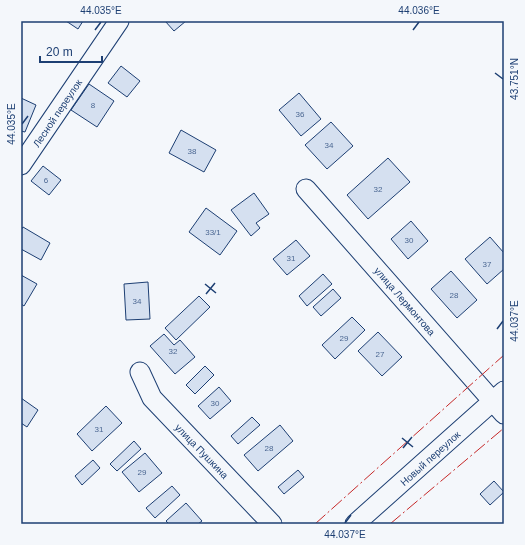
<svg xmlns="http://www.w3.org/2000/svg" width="525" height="545" font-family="Helvetica,sans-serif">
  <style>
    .building { fill: #d5e0f0; stroke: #1d3f73 }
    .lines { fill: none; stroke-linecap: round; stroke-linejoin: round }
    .street-casing { stroke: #1d3f73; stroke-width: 21 }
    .street { stroke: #f4f7fb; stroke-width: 19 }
    .power { stroke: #c62828; stroke-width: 1; stroke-dasharray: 14 3 2 3; stroke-linecap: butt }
    .ticks { fill: none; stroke: #1d3f73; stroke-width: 1.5 }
    .labels { text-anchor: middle; stroke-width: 3; stroke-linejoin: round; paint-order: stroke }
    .number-label { font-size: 8px; fill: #4b6792 }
    .street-label { font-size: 10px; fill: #1d3f73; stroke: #f4f7fb }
    .neatline { fill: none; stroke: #1d3f73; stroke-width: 1.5 }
    .ticks-label { font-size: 10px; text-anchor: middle; fill: #1d3f73 }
  </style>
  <rect width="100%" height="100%" fill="#f4f7fb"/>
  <path class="building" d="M66,21H83L78,29Z
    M165,21H186L174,31Z
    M121,66L140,81L127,97L108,83Z
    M89,84L114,101L97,127L71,110Z
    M299,93L321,119L301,136L279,110Z
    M21,98L36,105L25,132L21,131Z
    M331,122L353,146L327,169L305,145Z
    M181,130L216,150L204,172L169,153Z
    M388,158L410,182L368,219L347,195Z
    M43,166L61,180L49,195L31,181Z
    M254,193L269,214L256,223L260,228L251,236L231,210Z
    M206,208L237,231L220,255L189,232Z
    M411,221L428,241L408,259L391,239Z
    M23,227L50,243L41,260L21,249V230Z
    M490,237L504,253V269L487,284L465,259Z
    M296,240L310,256L287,275L273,259Z
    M451,271L477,300L457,318L431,289Z
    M323,274L332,284L307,306L299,296Z
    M21,275L37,284L24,306L21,304Z
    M148,282L150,319L126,320L124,284Z
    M333,289L341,298L321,316L313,307Z
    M199,296L210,307L176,340L165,328Z
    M352,317L365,330L335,359L322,345Z
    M378,332L402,357L382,376L358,351Z
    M164,334L174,345L180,340L195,357L175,374L150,346Z
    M205,366L214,375L195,394L186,385Z
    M219,387L231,401L210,419L198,406Z
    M21,398L38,410L27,427L21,423Z
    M106,406L122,423L92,451L77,434Z
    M252,417L260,425L238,444L231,436Z
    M280,425L293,441L258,471L244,455Z
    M134,441L141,449L117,471L110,464Z
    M145,453L162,473L139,492L122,472Z
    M93,460L100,468L82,485L75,476Z
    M298,470L304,477L284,494L278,487Z
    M494,481L504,492L490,505L480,494Z
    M172,486L180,495L155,518L146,508Z
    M186,503L202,521L198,524H169L166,521Z"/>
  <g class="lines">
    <defs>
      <path id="street" d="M21,165L119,21
        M306,189L504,414
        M140,372L152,398L272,524
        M355,524L504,391"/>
    </defs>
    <use href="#street" class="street-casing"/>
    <use href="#street" class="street"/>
    <path class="power" d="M315,524L504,355
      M390,524L504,428"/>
  </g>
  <path class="ticks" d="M95,30L101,22M413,30L419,22M495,73L503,79M22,124L28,116M205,284L216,293M206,294L215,283M497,329L503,321M402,438L413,447M403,448L412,437M345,523L351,515"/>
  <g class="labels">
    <g class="number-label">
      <text x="93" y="108">8</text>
      <text x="300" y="117">36</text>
      <text x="329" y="148">34</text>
      <text x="192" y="154">38</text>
      <text x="46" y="183">6</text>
      <text x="378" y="192">32</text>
      <text x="213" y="235">33/1</text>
      <text x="409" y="243">30</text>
      <text x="291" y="261">31</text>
      <text x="487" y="267">37</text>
      <text x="454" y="298">28</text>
      <text x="137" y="304">34</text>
      <text x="344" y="341">29</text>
      <text x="173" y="354">32</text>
      <text x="380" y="357">27</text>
      <text x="215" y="406">30</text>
      <text x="99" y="432">31</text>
      <text x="269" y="451">28</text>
      <text x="142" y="475">29</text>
    </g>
    <g class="street-label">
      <text transform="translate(57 113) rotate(-56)" y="4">Лесной переулок</text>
      <text transform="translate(405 301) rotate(49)" y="4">улица Лермонтова</text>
      <text transform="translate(202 451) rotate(46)" y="4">улица Пушкина</text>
      <text transform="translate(430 458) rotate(-42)" y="4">Новый переулок</text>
    </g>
  </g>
  <rect width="525" height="545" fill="none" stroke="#f4f7fb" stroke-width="44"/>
  <path d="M40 56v6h62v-6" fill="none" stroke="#1d3f73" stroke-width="2"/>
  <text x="46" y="56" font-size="12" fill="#1d3f73" stroke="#f4f7fb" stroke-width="3" paint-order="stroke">20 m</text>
  <rect x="22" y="22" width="481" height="501" class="neatline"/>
  <g class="ticks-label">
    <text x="101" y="14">44.035°E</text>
    <text x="419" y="14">44.036°E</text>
    <text transform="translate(514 79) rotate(-90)" y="4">43.751°N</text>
    <text transform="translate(11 124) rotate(-90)" y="4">44.035°E</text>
    <text transform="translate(514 321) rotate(-90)" y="4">44.037°E</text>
    <text x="345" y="538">44.037°E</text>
  </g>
</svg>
